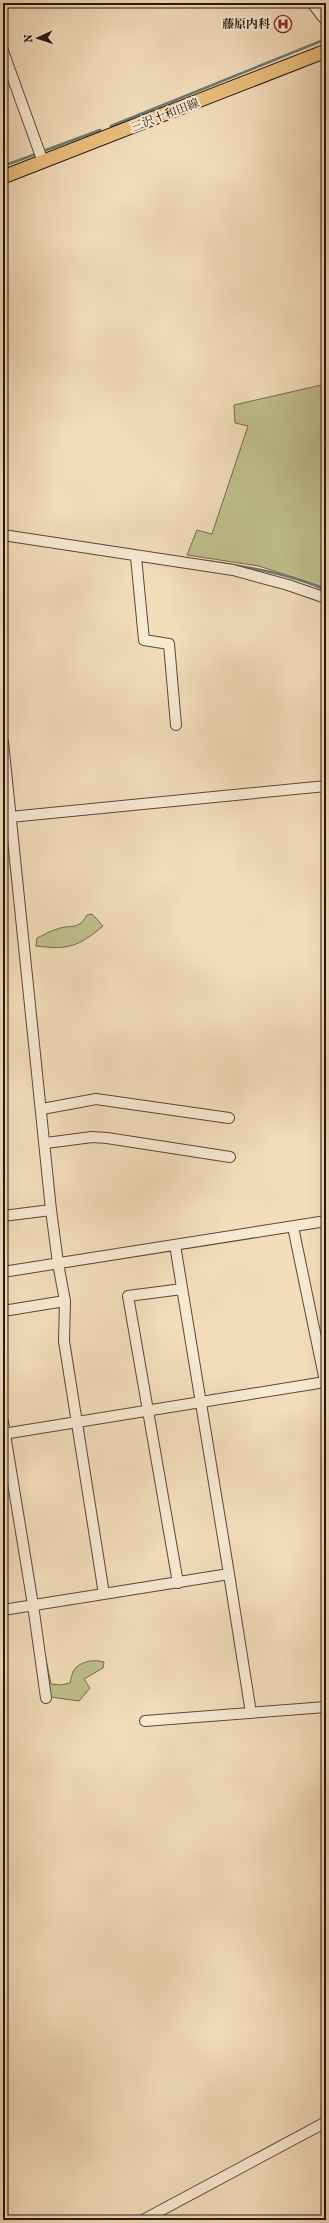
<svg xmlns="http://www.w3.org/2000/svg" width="329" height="2223" font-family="'IM FELL French Canon','Noto Serif JP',serif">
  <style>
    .green { fill: #bfbf8c; stroke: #736a4c }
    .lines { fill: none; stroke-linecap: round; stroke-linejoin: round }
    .stream { stroke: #6d796f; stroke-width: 2.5 }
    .minor-casing { stroke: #5a4738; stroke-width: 12 }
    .major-casing { stroke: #27150c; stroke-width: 15 }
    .minor { stroke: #f7e8d2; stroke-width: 10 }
    .major { stroke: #e9be7d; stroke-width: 13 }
    .labels { text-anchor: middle; stroke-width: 4; stroke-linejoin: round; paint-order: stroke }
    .poi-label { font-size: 12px; font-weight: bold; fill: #27150c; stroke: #f7e8d2; text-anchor: end }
    .street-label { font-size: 12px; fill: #27150c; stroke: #f7e8d2 }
  </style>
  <rect width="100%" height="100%" fill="#f2dcba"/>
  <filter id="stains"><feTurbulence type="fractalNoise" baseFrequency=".005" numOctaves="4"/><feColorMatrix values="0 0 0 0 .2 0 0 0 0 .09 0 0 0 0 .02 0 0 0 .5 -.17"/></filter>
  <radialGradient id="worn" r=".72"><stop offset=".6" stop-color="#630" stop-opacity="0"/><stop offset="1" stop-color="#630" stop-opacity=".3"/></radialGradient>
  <path class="green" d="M326,384V588L259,566L187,555L197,530L212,534L248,426L235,423L234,405Z
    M92,914L103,926C78,947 68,950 36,946L37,938C44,935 50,931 57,929C71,924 78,931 87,915Z
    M41,1649H44L51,1684L61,1685L70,1683C71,1679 72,1673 74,1670C80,1661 95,1659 104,1662L103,1668L84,1679L90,1688L79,1701L51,1697Z"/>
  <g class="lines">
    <path class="stream" d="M111,126L326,39
      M46,150L100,130
      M3,166L36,154
      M207,561C247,567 289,573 326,590"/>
    <defs>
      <path id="minor" d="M312,3L326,21
        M3,51L43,162
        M3,535L233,570L288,585L326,598
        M136,557L144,640L169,644L176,725
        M3,742L51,1210L58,1263L65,1301L3,1311
        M10,817L326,786
        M42,1109L96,1099L229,1118
        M46,1143L92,1137L107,1138L230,1157
        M3,1216L51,1210
        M293,1227L326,1386
        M3,1272L326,1221
        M65,1301L64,1341L104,1594
        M3,1422L33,1605L46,1698
        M3,1434L325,1382
        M229,1574L251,1713
        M178,1583L128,1296L182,1289
        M3,1610L229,1574L175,1245
        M145,1721L326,1707
        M143,2220L326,2122"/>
      <path id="major" d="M3,177L326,51"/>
    </defs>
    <use href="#minor" class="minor-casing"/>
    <use href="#major" class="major-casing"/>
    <use href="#minor" class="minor"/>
    <use href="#major" class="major"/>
  </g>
  <defs>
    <symbol id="hospital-ring" viewBox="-11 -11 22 22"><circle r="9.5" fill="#f7e8d2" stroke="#8f2418" stroke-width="1.5"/><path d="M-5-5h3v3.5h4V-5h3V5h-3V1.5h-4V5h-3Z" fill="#8f2418"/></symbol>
  </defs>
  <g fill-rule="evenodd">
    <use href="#hospital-ring" x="273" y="14" width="20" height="20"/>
  </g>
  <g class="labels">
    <g class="poi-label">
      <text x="270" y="28">藤原内科</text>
    </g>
    <g class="street-label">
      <text transform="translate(165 115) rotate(-21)" y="4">三沢十和田線</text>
    </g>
  </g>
  <rect width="329" height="2223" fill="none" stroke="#f2dcba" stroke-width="16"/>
  <rect x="4" y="4" width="321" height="2215" fill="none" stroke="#27150c" stroke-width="2"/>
  <rect x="8" y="8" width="313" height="2207" fill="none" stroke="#27150c"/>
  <g transform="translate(38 38) rotate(267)" stroke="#f7e8d2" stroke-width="3" paint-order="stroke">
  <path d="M0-3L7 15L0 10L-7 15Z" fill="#27150c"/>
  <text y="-6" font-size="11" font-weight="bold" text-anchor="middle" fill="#27150c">N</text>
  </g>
  <rect width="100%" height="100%" filter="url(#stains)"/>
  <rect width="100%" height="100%" fill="url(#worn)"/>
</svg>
